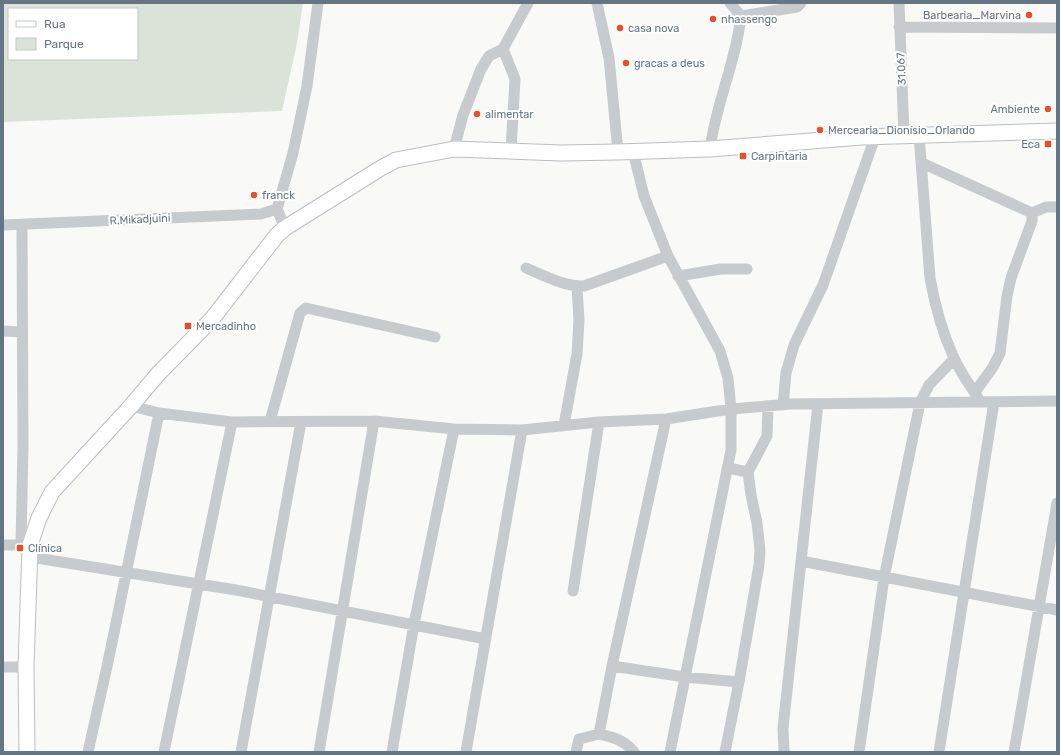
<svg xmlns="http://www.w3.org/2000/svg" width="1060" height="755" font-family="Rubik,sans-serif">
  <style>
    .green { fill: #dbe2d8; fill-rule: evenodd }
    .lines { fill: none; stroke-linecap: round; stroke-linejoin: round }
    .secondary-casing { stroke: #b9bfc3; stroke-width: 17 }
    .street { stroke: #c7cbce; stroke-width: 11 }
    .secondary { stroke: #fff; stroke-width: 15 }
    .poi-dot { fill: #e84f29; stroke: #fff; stroke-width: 1.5 }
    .labels { text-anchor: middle; stroke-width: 4; stroke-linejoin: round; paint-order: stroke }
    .poi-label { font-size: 11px; fill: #647683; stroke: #fff; text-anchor: start }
    .street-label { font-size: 11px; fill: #647683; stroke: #fff }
  </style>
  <rect width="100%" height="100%" fill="#f9f9f7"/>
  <path class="green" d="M3,3H303L297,43L282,111L3,122ZM9,9H137V59H9Z"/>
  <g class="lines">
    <defs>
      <path id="secondary" d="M27,752L26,667L30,545L39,518L52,492L131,406L158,374L212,319L277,235L285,228L381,168L396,160L454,149L561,153L618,152L710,149L862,137L1057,131"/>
    </defs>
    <use href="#secondary" class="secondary-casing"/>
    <path class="street" d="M597,3L609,58L618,152
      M899,3L904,136
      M741,16L797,7L801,3
      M899,27L1057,28
      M503,49L515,79L511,151
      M919,135L930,278C935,306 942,332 954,358C960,372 970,385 978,398
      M454,149L463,115L481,69L489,56L503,49L528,3
      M710,149C716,103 736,62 741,16L730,3
      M633,151L644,196L668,256L720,351L728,378L731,409V450L670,752
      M922,163L1032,213V221L1011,278L1007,296L1000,353L993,367L975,392
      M1032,213L1046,207H1057
      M3,225L261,214L277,209
      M285,228L277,209L293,153L307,86L318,3
      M526,268C543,275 565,287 584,286L668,256
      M678,276L721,269H747
      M3,331L22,332
      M783,405L786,373L794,345L823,285L875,137
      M131,406L159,413L232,422L374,421L454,429L522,430L599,422L666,419L731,409L790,404L1057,401
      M270,421L300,313L306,308L435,337
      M564,425L577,354L579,320L577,287
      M728,468L748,472
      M3,545H28
      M21,545L23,445L22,225
      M30,557L236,590L486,639
      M801,561L1057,610
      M573,591L599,422
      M612,666L685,677L739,682
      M3,667H26
      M599,734C613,737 624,740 634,752
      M88,752L108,662L159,413
      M164,752L232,422
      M241,752L301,422
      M319,752L374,421
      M392,752L414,624L454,429
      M466,752L522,430
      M576,752L579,739L599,734L612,666L666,419
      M725,752L739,682L759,565L760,550L757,523L751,495L748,472L767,436L768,406
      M784,752L783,728L818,404
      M859,752L884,578L920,403L929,385L954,359
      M939,752L994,402
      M1014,752L1057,503"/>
    <use href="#secondary" class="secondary"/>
  </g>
  <g class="poi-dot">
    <circle cx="1029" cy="15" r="4"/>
    <circle cx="713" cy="19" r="4"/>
    <circle cx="620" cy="28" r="4"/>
    <circle cx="626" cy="63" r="4"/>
    <circle cx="1048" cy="109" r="4"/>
    <circle cx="477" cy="114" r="4"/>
    <circle cx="820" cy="130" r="4"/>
    <rect x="1044" y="140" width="8" height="8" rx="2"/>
    <rect x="739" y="152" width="8" height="8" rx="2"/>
    <circle cx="254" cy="195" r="4"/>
    <rect x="184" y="322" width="8" height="8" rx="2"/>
    <rect x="16" y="544" width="8" height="8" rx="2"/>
  </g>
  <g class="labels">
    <g class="poi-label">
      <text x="1021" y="19" text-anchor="end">Barbearia_Marvina</text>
      <text x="721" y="23">nhassengo</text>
      <text x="628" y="32">casa nova</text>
      <text x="634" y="67">gracas a deus</text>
      <text x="1040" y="113" text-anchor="end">Ambiente</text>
      <text x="485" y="118">alimentar</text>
      <text x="828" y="134">Mercearia_Dionísio_Orlando</text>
      <text x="1040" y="148" text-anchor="end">Eca</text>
      <text x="751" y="160">Carpintaria</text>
      <text x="262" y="199">franck</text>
      <text x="196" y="330">Mercadinho</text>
      <text x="28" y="552">Clínica</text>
    </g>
    <g class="street-label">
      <text transform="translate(901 69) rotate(-93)" y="4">31.067</text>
      <text transform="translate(140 219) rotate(-3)" y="4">R.Mikadjuini</text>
    </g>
  </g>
  <rect width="1060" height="755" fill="none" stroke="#647683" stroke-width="8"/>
  <rect x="8" y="8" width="130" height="52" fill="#ffffff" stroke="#c1c8cd"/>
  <rect x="16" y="21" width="20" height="6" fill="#ffffff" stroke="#c1c8cd"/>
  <text x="44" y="28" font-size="12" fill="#647683">Rua</text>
  <rect x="16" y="38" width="20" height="12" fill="#dbe2d8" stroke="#c1c8cd"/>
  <text x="44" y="48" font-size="12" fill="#647683">Parque</text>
</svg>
